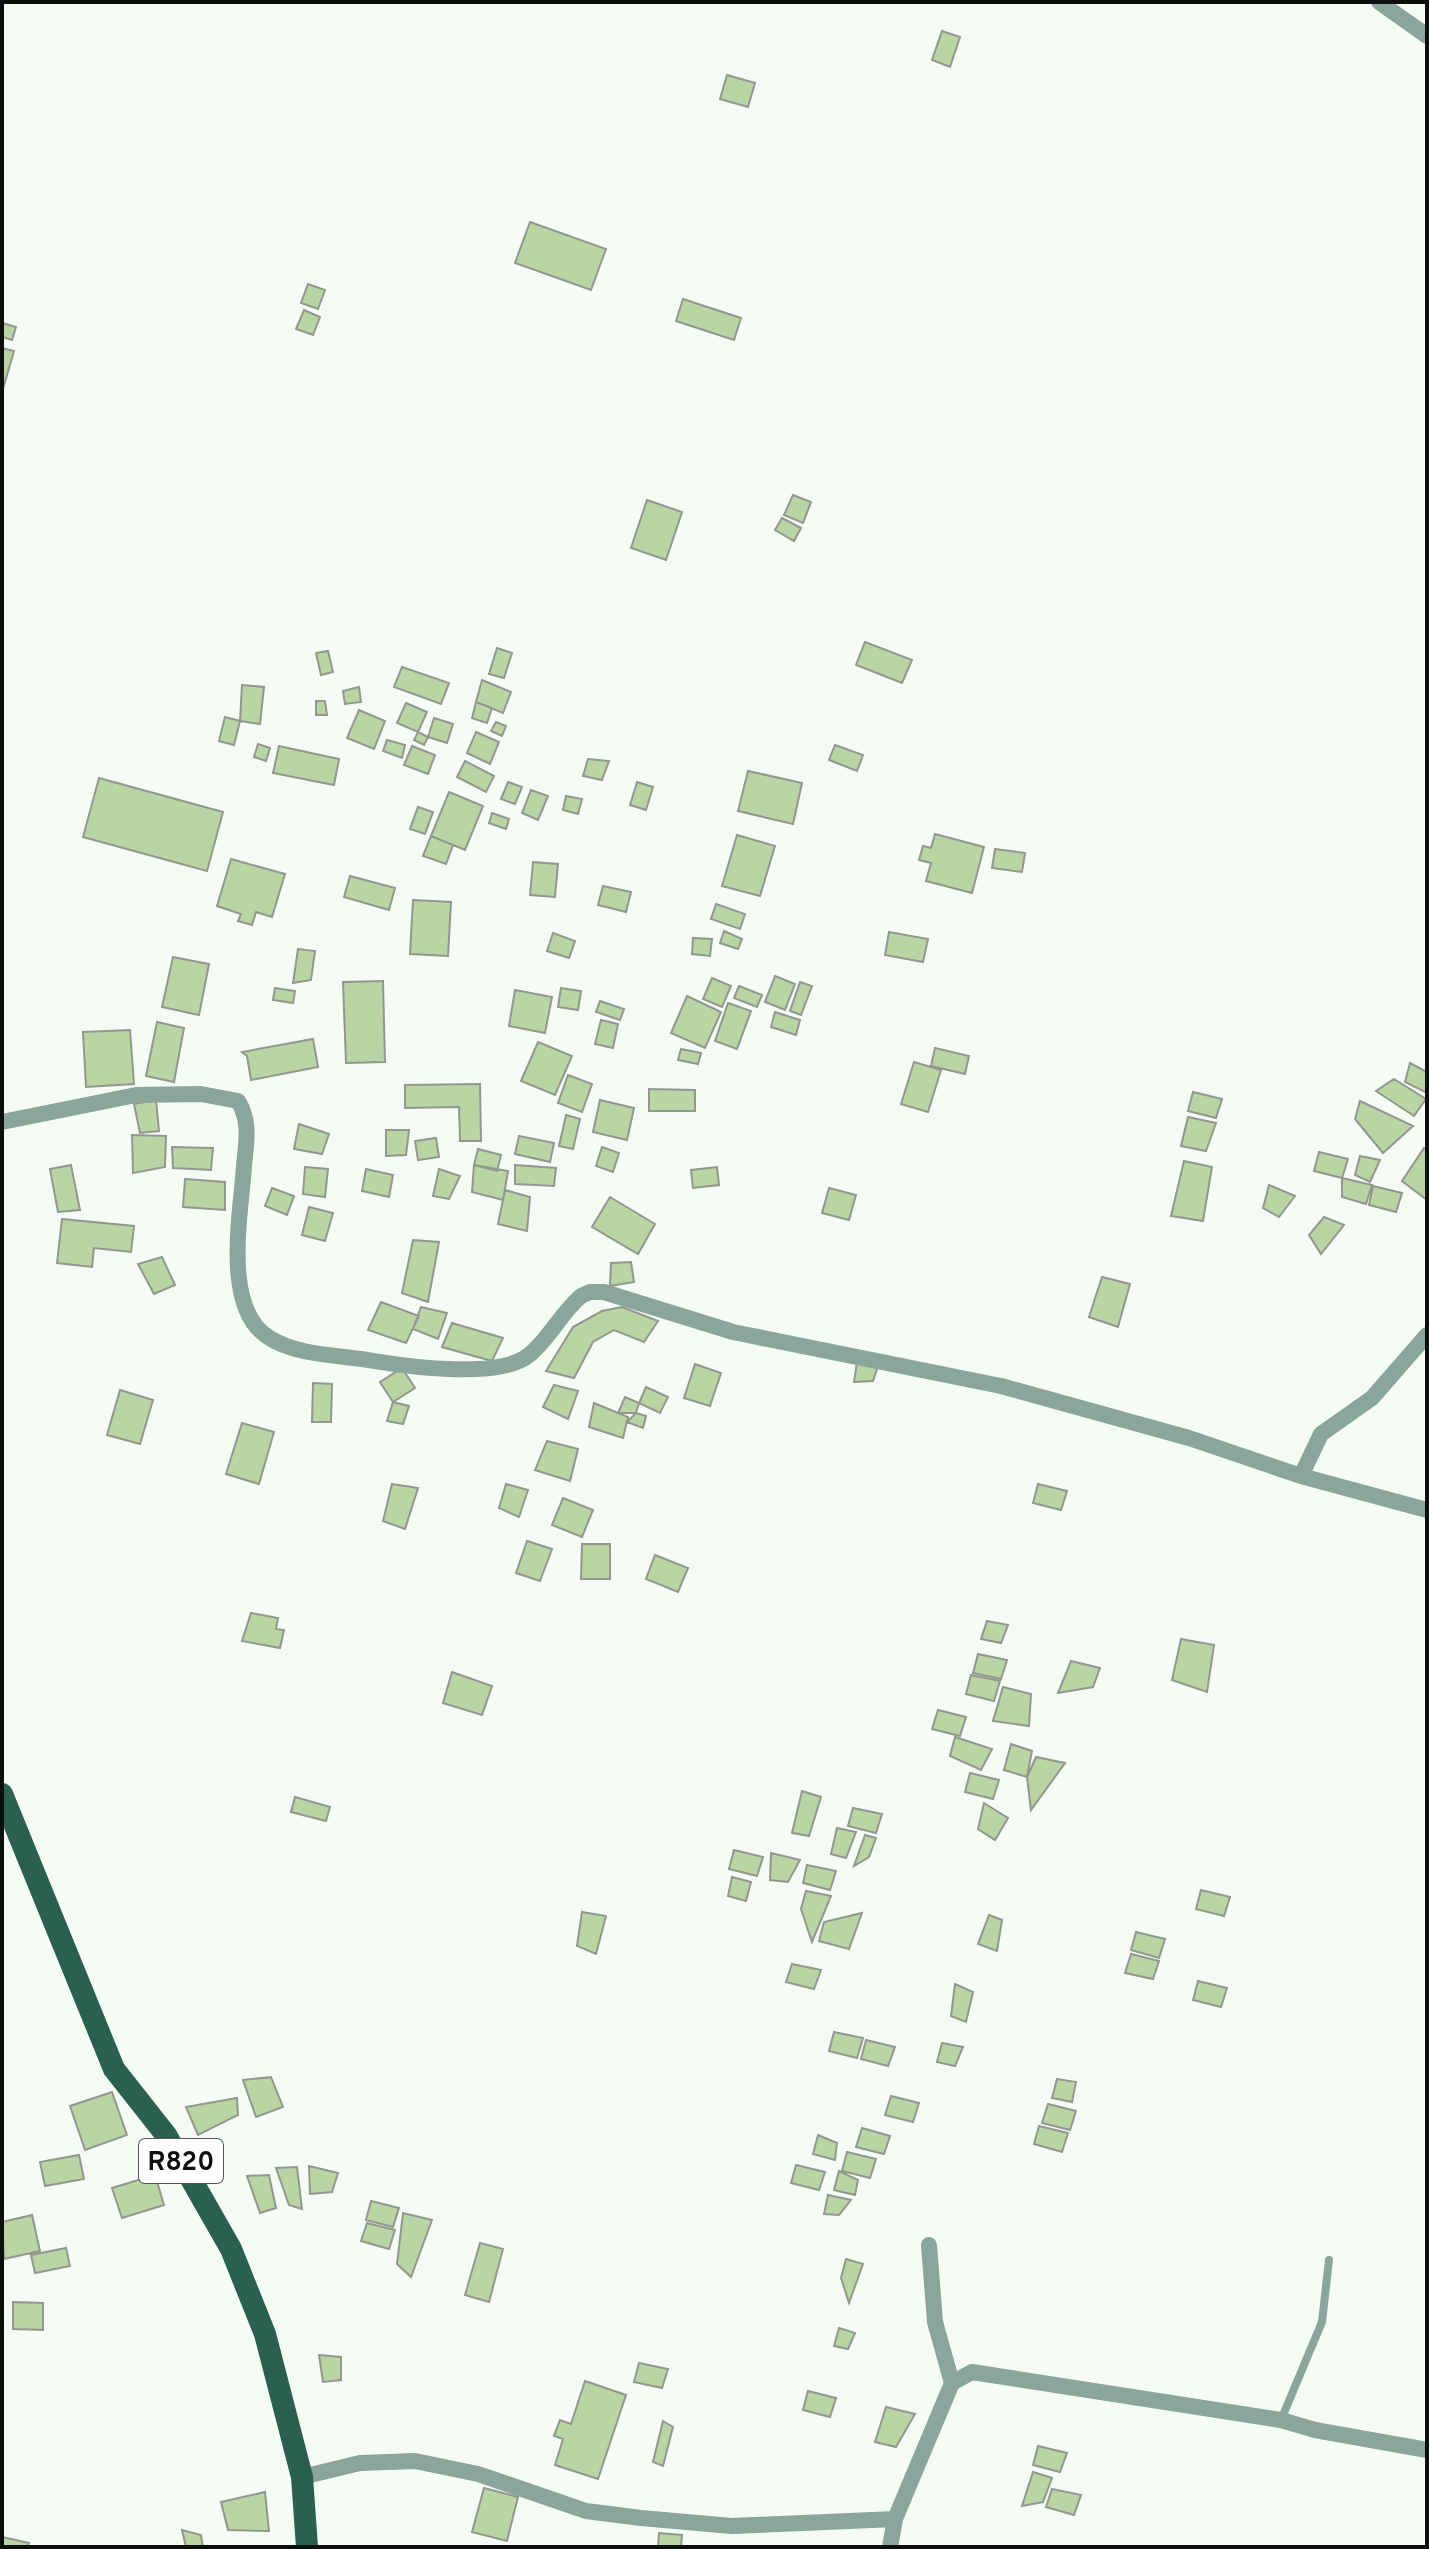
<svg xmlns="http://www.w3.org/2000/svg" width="1429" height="2549" font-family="Overpass,sans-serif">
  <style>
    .building { fill: #b9d5a3; stroke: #939790; stroke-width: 2 }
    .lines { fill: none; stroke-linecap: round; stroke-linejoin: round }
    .service { stroke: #8aa59a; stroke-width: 8 }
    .minor { stroke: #8aa59a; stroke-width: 16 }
    .primary { stroke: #2b5f4e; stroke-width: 22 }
    .labels { text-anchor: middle; stroke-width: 6; stroke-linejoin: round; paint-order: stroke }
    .shield { fill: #fff; stroke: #565756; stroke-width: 2 }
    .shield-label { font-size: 26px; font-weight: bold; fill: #0d0f0d }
  </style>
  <rect width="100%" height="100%" fill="#f5fcf6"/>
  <path class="building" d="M942,31L960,37L950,67L932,60Z
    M727,75L755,83L748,107L720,99Z
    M530,222L606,249L591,290L515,263Z
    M308,284L325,290L318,309L301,303Z
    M683,299L741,318L734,340L676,321Z
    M304,310L320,317L313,335L296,329Z
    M2,323L16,327L12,340L2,337Z
    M2,348L14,351L3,389L2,388Z
    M793,495L811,502L803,523L784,515Z
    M647,500L682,512L666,560L631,548Z
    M782,518L801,528L794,541L775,530Z
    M865,642L912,660L902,683L856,665Z
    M497,648L512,653L504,678L489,674Z
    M328,651L333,672L321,675L316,653Z
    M402,667L449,683L441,704L394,687Z
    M482,680L511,692L503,713L476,702Z
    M242,685L264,687L260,724L240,721Z
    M359,687L361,702L345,704L343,691Z
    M316,701H325L327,715H316Z
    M476,702L492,708L487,723L472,718Z
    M406,703L427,712L418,732L397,723Z
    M359,710L385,721L374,749L347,738Z
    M225,717L240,721L234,745L219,741Z
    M434,718L453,724L447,743L428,737Z
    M496,722L506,726L502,736L491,731Z
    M418,732L428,737L424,745L414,740Z
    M476,732L499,742L490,764L467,753Z
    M387,740L405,745L402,758L383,751Z
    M258,744L270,748L266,761L254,757Z
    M835,745L863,755L857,771L829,760Z
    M279,746L339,759L334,785L273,773Z
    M412,746L435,755L428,774L404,765Z
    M588,759L609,761L602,780L583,776Z
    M465,761L494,776L486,792L457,777Z
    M748,771L802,783L793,824L738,811Z
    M99,778L223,812L207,871L83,837Z
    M508,782L522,787L515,804L501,799Z
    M637,782L653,787L646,810L630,805Z
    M531,790L548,796L538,820L522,813Z
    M449,792L483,806L465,850L431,836Z
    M566,796L582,799L578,814L563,810Z
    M418,807L433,812L425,834L410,829Z
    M492,813L509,819L506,829L489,823Z
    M935,834L984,847L972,893L926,881L931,863L919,860L923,846L931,848Z
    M737,835L775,846L760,896L722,886Z
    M431,836L453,845L446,864L423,856Z
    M995,849L1025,853L1022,872L992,868Z
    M231,859L285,874L272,917L256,912L252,925L238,921L241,914L217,906Z
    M533,862L558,864L555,897L530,895Z
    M350,876L395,888L389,910L344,897Z
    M603,886L631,892L626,912L598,905Z
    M413,900L451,902L448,956L410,954Z
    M716,904L745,914L740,929L711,919Z
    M724,931L742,939L738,949L720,943Z
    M889,932L928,939L923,962L885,955Z
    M553,933L575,941L569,958L547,951Z
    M693,938L712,939L710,956L692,954Z
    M298,949L315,951L311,980L293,983Z
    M173,957L209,964L199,1015L162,1007Z
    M775,976L795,984L785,1010L765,1002Z
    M712,978L731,986L722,1007L703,999Z
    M383,981L385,1062L346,1063L343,982Z
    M800,982L812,986L801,1015L790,1011Z
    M739,986L762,995L757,1007L734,998Z
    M275,988L295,991L293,1003L273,1000Z
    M561,988L581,991L578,1010L558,1007Z
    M515,990L552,997L545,1033L509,1026Z
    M687,996L721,1012L705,1048L671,1033Z
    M600,1001L624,1009L620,1020L596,1012Z
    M728,1003L751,1011L737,1049L715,1041Z
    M775,1012L800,1020L796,1035L771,1027Z
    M601,1020L618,1024L613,1048L595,1044Z
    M157,1022L184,1028L174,1082L146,1076Z
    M130,1030L134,1084L86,1087L83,1032Z
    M313,1039L318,1067L251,1080L247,1056L242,1052Z
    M538,1042L572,1056L555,1095L521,1081Z
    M935,1048L969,1056L965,1074L931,1066Z
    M681,1049L701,1053L698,1064L678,1060Z
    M914,1062L941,1070L928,1112L901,1104Z
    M1410,1063L1427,1072V1093L1405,1082Z
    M568,1075L592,1084L582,1112L558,1103Z
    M1394,1079L1426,1099L1414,1116L1376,1091Z
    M480,1084L481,1141H460L459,1107L405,1108V1085Z
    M649,1089L695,1090V1111H649Z
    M1193,1092L1222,1099L1216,1118L1188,1111Z
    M156,1100L159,1131L140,1133L134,1104Z
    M600,1100L634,1108L627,1140L593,1132Z
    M1360,1101L1413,1126L1383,1153L1355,1119Z
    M566,1115L580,1119L573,1149L559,1146Z
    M1188,1117L1216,1123L1206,1151L1181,1146Z
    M299,1124L329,1134L322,1154L294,1149Z
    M386,1130H409L406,1155L386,1156Z
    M132,1135L166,1136L165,1167L133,1173Z
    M519,1136L554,1143L550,1162L515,1154Z
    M436,1138L439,1157L418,1160L415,1141Z
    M172,1147L213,1148L211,1170L173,1168Z
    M602,1147L619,1153L613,1172L596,1166Z
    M1424,1148L1427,1150V1200L1402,1181Z
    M478,1149L501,1155L497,1171L474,1165Z
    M1319,1152L1348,1159L1342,1178L1314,1171Z
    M1360,1156L1380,1160L1370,1182L1355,1175Z
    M1184,1161L1212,1167L1203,1221L1171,1216Z
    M71,1165L80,1210L58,1212L50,1169Z
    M474,1165L508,1171L503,1200L472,1192Z
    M515,1165L556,1168L554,1186L515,1184Z
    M305,1167L328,1169L325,1197L303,1194Z
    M717,1167L719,1185L693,1188L691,1170Z
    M366,1169L393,1175L389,1197L362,1191Z
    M439,1169L460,1176L449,1199L433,1196Z
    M1342,1178L1372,1185L1366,1204L1342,1197Z
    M185,1179L225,1182V1210L183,1207Z
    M1269,1185L1295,1196L1279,1217L1263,1208Z
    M1373,1186L1402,1193L1396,1212L1369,1205Z
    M272,1188L294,1196L287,1215L265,1206Z
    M829,1188L856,1195L849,1220L822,1213Z
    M505,1190L530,1197L527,1231L498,1224Z
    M610,1197L655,1224L638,1254L592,1227Z
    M309,1207L333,1213L325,1241L302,1235Z
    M1324,1217L1344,1225L1321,1254L1309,1235Z
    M62,1219L134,1226L131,1252L94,1248L92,1267L57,1263Z
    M413,1240L439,1242L428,1302L402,1293Z
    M162,1257L175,1285L154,1294L138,1264Z
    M631,1262L634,1282L610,1286L611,1263Z
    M1102,1277L1130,1284L1118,1327L1089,1317Z
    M381,1302L419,1316L406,1343L368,1330Z
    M421,1307L447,1313L438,1339L413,1329Z
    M622,1307L658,1321L644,1342L614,1330L593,1342L574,1378L546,1371L573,1327L602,1311Z
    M452,1323L503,1338L492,1361L442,1347Z
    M857,1362L878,1366L873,1381L854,1382Z
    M695,1364L721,1373L710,1406L684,1398Z
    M402,1368L415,1388L393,1402L380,1382Z
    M313,1383L332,1384L331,1422H312Z
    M554,1385L578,1391L568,1419L543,1407Z
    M646,1387L668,1397L660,1413L639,1403Z
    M120,1390L153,1400L140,1444L107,1435Z
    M625,1397L639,1403L636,1413H618Z
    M393,1402L409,1406L403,1424L387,1421Z
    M594,1403L628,1417L623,1438L589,1427Z
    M636,1413L646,1416L643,1428L627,1422Z
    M242,1423L274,1432L259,1484L226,1474Z
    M547,1441L578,1449L570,1481L535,1470Z
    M392,1484L418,1488L405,1529L383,1521Z
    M506,1484L528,1490L519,1517L499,1508Z
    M1038,1484L1067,1491L1061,1510L1033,1503Z
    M563,1498L593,1510L582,1537L552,1525Z
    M527,1541L552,1549L540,1581L516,1573Z
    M582,1544H610V1579H581Z
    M655,1555L688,1568L678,1592L646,1579Z
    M251,1613L278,1618L276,1629L284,1630L280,1648L242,1641Z
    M987,1621L1008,1625L1001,1643L981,1639Z
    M1181,1639L1214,1645L1207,1692L1172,1680Z
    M978,1654L1007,1660L1001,1679L973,1673Z
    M1071,1661L1100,1668L1093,1687L1058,1693Z
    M452,1672L492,1686L482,1715L443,1703Z
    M971,1675L1000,1681L994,1701L966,1694Z
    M1003,1687L1031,1694L1029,1726L993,1721Z
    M938,1710L966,1717L960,1736L932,1729Z
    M955,1737L992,1749L981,1770L950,1756Z
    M1011,1744L1032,1751L1027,1777L1004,1770Z
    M1036,1757L1065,1763L1031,1810L1027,1777Z
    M970,1773L999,1780L993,1799L965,1792Z
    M802,1791L821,1797L809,1836L792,1833Z
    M295,1797L330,1807L326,1821L291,1812Z
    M984,1803L1008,1818L995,1840L978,1829Z
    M853,1808L882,1814L876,1833L848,1826Z
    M837,1828L856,1832L846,1858L831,1854Z
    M865,1835L876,1838L869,1857L854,1866Z
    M734,1850L763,1857L757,1876L729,1869Z
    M771,1853L800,1860L788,1882L770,1880Z
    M807,1865L836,1871L830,1890L803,1883Z
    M732,1877L751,1882L746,1901L728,1896Z
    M1201,1890L1230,1897L1224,1916L1196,1909Z
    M806,1891L831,1896L812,1942L801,1909Z
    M582,1912L606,1916L596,1954L577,1946Z
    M862,1913L849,1949L819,1941L824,1922Z
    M989,1915L1002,1920L997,1951L978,1944Z
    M1136,1932L1165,1939L1159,1958L1131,1950Z
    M1131,1954L1159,1961L1153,1979L1125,1973Z
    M792,1964L821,1970L814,1989L786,1982Z
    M1198,1981L1227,1988L1221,2007L1193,2000Z
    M955,1984L973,1992L966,2022L951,2016Z
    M834,2032L863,2038L857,2058L829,2051Z
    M866,2040L895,2047L888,2066L861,2059Z
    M942,2043L963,2047L955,2066L937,2062Z
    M271,2077L283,2107L256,2117L243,2080Z
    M1057,2079L1076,2082L1072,2102L1052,2098Z
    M112,2092L127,2135L85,2150L70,2106Z
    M891,2096L919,2103L913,2122L885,2115Z
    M237,2098L238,2115L198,2135L186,2107Z
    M1048,2104L1076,2111L1070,2130L1042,2123Z
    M1039,2126L1068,2133L1062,2152L1034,2144Z
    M862,2128L890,2136L884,2154L856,2147Z
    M818,2135L837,2143L835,2160L813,2154Z
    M847,2152L876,2159L870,2178L842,2171Z
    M79,2155L84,2179L45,2186L40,2162Z
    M796,2165L825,2172L819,2190L791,2183Z
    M309,2166L338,2173L332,2192L310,2194Z
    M297,2167L302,2209L289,2205L276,2168Z
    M839,2171L858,2180L855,2195L834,2190Z
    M155,2175L164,2205L122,2218L112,2188Z
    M269,2175L276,2208L260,2213L247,2176Z
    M828,2195L851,2200L839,2215L824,2214Z
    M371,2201L399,2208L393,2227L366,2220Z
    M403,2213L432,2220L411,2277L397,2264Z
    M32,2215L40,2251L4,2259L2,2222Z
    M367,2223L395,2230L389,2249L361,2241Z
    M480,2243L503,2249L489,2302L465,2295Z
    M66,2248L70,2266L35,2273L31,2255Z
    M846,2259L863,2264L849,2303L841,2278Z
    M13,2302L43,2303V2330L13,2329Z
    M839,2328L855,2333L848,2349L834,2346Z
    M319,2355L341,2357V2380L323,2382Z
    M639,2363L668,2369L662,2388L634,2382Z
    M585,2381L626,2395L598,2479L555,2465L563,2439L554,2436L560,2420L571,2424Z
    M808,2391L836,2398L830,2417L803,2410Z
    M886,2407L915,2414L896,2447L875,2442Z
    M663,2421L673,2427L663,2466L653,2462Z
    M1038,2446L1067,2453L1060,2472L1033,2465Z
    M1033,2472L1052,2478L1043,2502L1022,2506Z
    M484,2488L518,2497L507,2541L472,2532Z
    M1052,2489L1081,2495L1074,2515L1046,2507Z
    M265,2492L269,2531L228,2530L221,2502Z
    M182,2530L201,2535L203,2547H186Z
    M659,2533L682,2535L681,2547H658Z
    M2,2537L29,2543L27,2547H2Z"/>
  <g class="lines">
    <path class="service" d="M1281,2420L1322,2322L1329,2260"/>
    <path class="minor" d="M1379,2L1427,36
      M2,1122L136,1095L201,1094L238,1101C251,1122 246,1143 244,1166C241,1214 222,1307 268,1337C296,1356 342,1355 374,1361C410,1367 500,1379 529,1355C549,1339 561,1313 581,1296L590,1292H604L733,1332L1001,1386L1189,1438L1301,1476L1427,1510
      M1301,1476L1321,1434L1372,1398L1427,1335
      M929,2245L935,2322L952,2383
      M302,2477L360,2463L415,2461L478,2474L586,2511L641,2518L732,2526L895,2519
      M890,2547L895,2519L952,2383L972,2372L1281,2420L1315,2430L1427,2450"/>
    <path class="primary" d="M2,1794L114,2069L166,2135L231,2249L265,2334L302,2477L307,2547"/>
  </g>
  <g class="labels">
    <rect class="shield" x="139" y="2139" width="84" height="44" rx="6"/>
    <g class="shield-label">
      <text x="181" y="2170">R820</text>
    </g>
  </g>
  <rect width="1429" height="2549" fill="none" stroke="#0d0f0d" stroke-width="8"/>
</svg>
